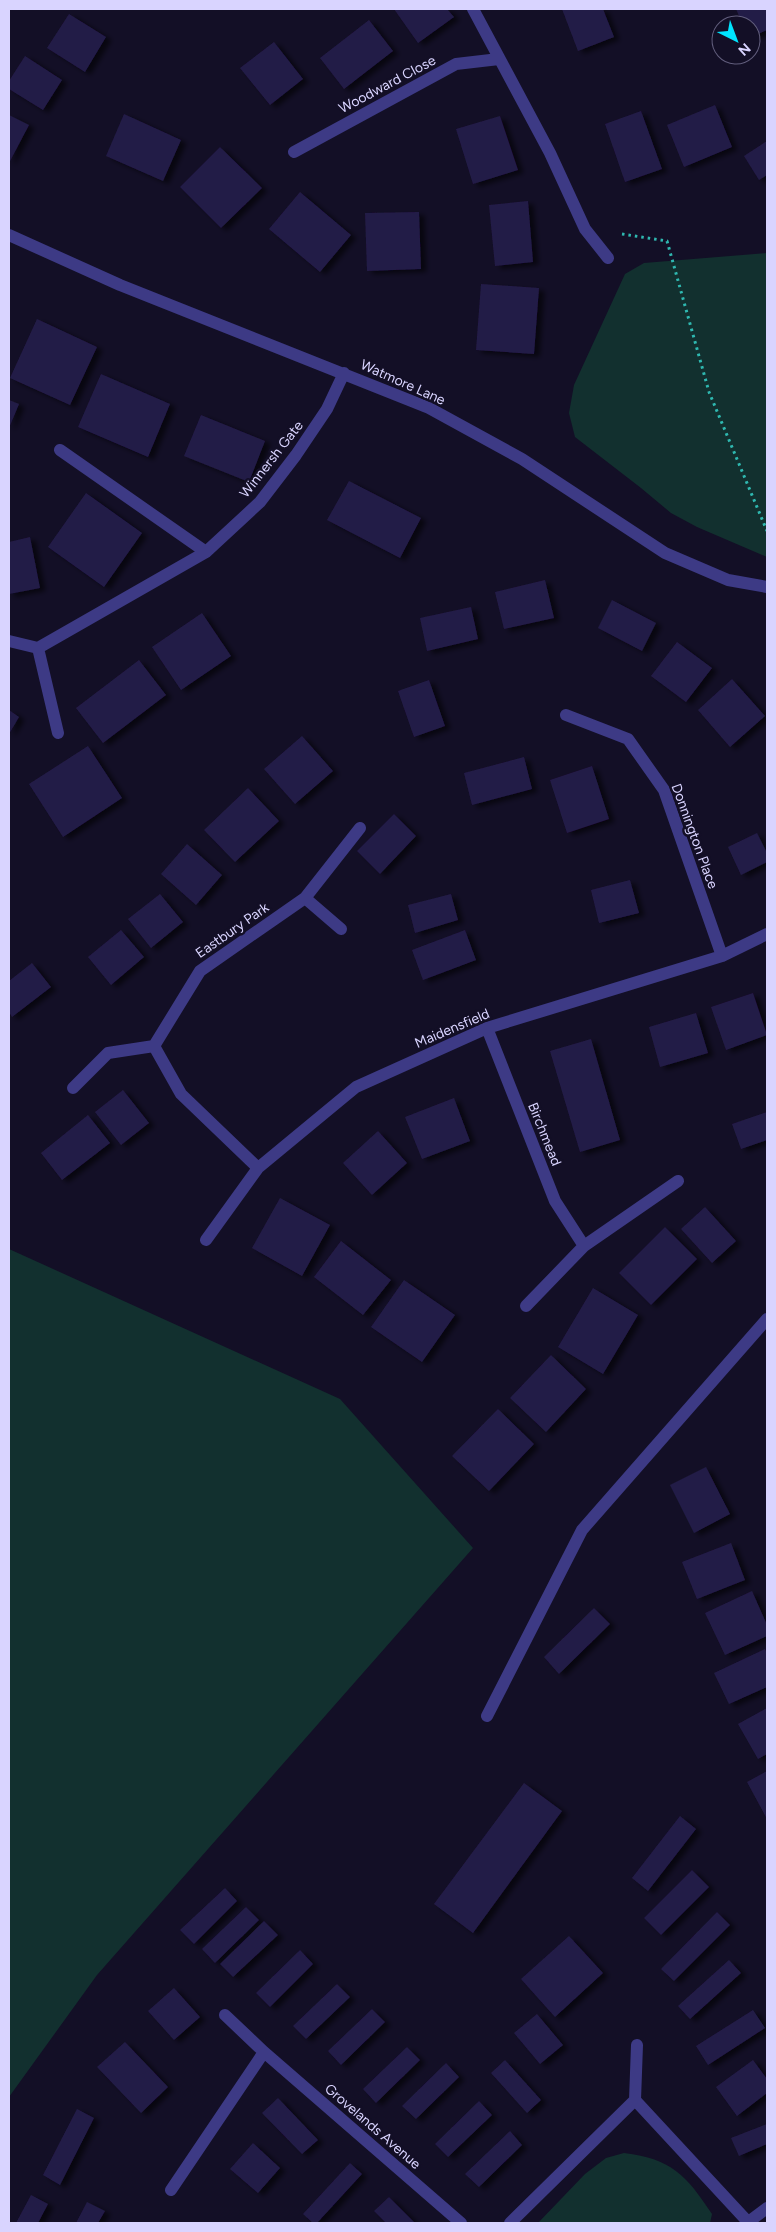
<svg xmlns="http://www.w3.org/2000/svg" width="776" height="2232" font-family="Figtree,sans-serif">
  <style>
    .green { fill: #12302f }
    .building { fill: #241b47; filter: url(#shadow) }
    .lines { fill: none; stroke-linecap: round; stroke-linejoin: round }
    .path { stroke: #2fb8b0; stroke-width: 3; stroke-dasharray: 2.5 4; stroke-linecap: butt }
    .lane { stroke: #3d3a85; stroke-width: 12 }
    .street { stroke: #3d3a85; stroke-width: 12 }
    .labels { text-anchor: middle; stroke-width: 5; stroke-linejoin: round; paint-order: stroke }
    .street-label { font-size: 14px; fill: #d9d4ff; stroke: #130f26 }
  </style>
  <defs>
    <filter id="shadow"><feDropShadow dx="5.5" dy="3" stdDeviation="2.5" flood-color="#0009"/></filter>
  </defs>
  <rect width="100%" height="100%" fill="#130f26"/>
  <path class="green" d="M767,253V557L697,527L671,513L641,488L575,437L569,413L574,385L625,274L644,263Z
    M9,1249L340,1399L473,1548L97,1975L9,2097Z
    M624,2153C672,2159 686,2175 712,2214L710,2223H538L585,2174L606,2158Z"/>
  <path class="building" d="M394,9H447L454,17L418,43Z
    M562,9H603L614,37L578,51Z
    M736,9H767V30L751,37V25H743Z
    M69,14L106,37L85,72L47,48Z
    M369,20L393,51L344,89L320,58Z
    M274,42L303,79L270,105L240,68Z
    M25,56L62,80L43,110L9,89V81Z
    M715,105L732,147L684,167L667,125Z
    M641,111L662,169L625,182L605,124Z
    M124,114L181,140L163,181L106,156Z
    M9,115L29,125L9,163Z
    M500,116L518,170L473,184L456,129Z
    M767,141V175L759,180L744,156Z
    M220,147L262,188L221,228L180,187Z
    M300,192L351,235L320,272L269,229Z
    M528,201L533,262L495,266L489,205Z
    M419,212L421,269L367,271L365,213Z
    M481,284L539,288L534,354L476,350Z
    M37,319L97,347L70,405L10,378Z
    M101,374L170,404L148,457L78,427Z
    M9,400L19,404L9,428Z
    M201,415L265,441L249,482L184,456Z
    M349,481L421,518L400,558L327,520Z
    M86,493L142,533L104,587L48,547Z
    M30,537L40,588L9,594V542Z
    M545,580L554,618L504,629L495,592Z
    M612,600L656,623L642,651L598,628Z
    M471,607L478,639L427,651L420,618Z
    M202,613L231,656L181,690L152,647Z
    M677,642L712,668L686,702L651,676Z
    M139,660L166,695L103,743L76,708Z
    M732,679L765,716L730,747L698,710Z
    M429,680L445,726L414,737L398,691Z
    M9,710L19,717L9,734Z
    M302,736L333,771L295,804L264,769Z
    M88,746L122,798L63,837L29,784Z
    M524,757L532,789L472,805L464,773Z
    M592,766L609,819L567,833L550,780Z
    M248,788L279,821L235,862L204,830Z
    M394,814L416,836L380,874L357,851Z
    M757,833L767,853V862L741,875L728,847Z
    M187,844L222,875L196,905L161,874Z
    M630,880L639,913L599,923L591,890Z
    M160,894L183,922L151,948L128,919Z
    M451,894L458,920L415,933L408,905Z
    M121,930L144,957L111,985L88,957Z
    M465,930L476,960L423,980L412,950Z
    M32,963L51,987L12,1017L9,1012V981Z
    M753,993L767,1035L726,1050L711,1007Z
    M696,1013L708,1053L660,1067L649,1027Z
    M591,1039L620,1140L580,1152L550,1051Z
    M123,1090L149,1123L121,1145L95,1112Z
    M454,1098L470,1141L422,1159L405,1117Z
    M767,1112V1140L741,1149L732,1124Z
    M88,1115L110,1143L62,1180L41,1153Z
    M378,1131L407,1163L372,1195L343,1163Z
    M280,1198L330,1225L302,1276L252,1248Z
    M705,1207L736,1241L712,1263L681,1229Z
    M665,1227L697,1259L651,1305L619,1273Z
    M341,1241L391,1280L363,1315L314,1277Z
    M404,1280L455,1315L422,1362L371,1327Z
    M593,1288L638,1315L603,1374L558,1347Z
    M551,1355L586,1389L546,1432L510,1398Z
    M498,1409L534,1444L489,1491L452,1456Z
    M706,1467L730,1514L694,1533L670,1485Z
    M731,1543L745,1580L697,1599L682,1562Z
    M752,1591L767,1625V1636L725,1655L705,1613Z
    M594,1608L610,1624L559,1674L544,1657Z
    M765,1649L767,1654V1687L729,1704L714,1673Z
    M767,1708V1754L758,1759L738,1724Z
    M767,1771V1819L747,1782Z
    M524,1783L562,1811L473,1933L434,1904Z
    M680,1816L696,1829L648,1891L632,1878Z
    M692,1870L709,1887L661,1935L644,1918Z
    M225,1888L237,1901L194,1944L180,1930Z
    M246,1907L259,1920L215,1963L202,1949Z
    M717,1912L730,1925L674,1981L661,1969Z
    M264,1921L278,1935L233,1977L220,1964Z
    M569,1936L603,1973L555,2017L521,1979Z
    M300,1950L313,1964L270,2007L256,1993Z
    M729,1960L741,1973L690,2019L678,2006Z
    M337,1984L350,1997L306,2039L293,2026Z
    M174,1988L200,2017L174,2040L148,2011Z
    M372,2009L385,2022L341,2065L328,2051Z
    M753,2010L765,2028L708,2065L696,2046Z
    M537,2014L563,2045L540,2064L514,2033Z
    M125,2042L168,2087L141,2113L97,2067Z
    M407,2047L420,2060L376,2103L363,2089Z
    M505,2060L541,2100L527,2113L491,2073Z
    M753,2060L767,2079V2093L737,2116L716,2087Z
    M446,2063L459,2077L416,2119L402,2106Z
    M278,2098L318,2140L302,2154L262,2113Z
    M479,2101L492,2115L448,2157L435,2144Z
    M77,2109L94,2118L60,2185L43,2175Z
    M767,2124V2144L739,2156L731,2138Z
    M510,2131L522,2145L479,2187L465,2174Z
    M253,2143L280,2168L258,2193L230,2169Z
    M350,2163L362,2174L317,2223H313L303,2214Z
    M31,2195L48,2204L38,2223H16Z
    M389,2197L415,2223H386L374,2211Z
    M87,2202L105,2211L98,2223H76Z"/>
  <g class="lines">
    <path class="path" d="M622,234L667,241L709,392L767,531"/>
    <path class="lane" d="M487,1716L582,1530L767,1319"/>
    <path class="street" d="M473,9L550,153L585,229L608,258
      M294,152L456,64L499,59
      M9,235L120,285L429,408L522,459L665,553L728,580L767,587
      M60,450L206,552
      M9,641L38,648L206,552L260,502L296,455L327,409L344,373
      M38,648L58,733
      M566,715L628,739L664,790L722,956
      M305,898L341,929
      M487,1028L555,1201L584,1246L526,1306
      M73,1088L108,1053L154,1046
      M258,1168L181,1094L154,1046L200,971L305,898L360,828
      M206,1240L258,1168L356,1087L487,1028L722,956L767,934
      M584,1246L678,1181
      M225,2015L264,2052L461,2223
      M637,2045L635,2100L748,2222
      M171,2190L264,2052
      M510,2223L635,2100
      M747,2223L767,2208"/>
  </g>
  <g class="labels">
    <g class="street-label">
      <text transform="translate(387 84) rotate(-28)" y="5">Woodward Close</text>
      <text transform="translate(403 382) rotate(24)" y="5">Watmore Lane</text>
      <text transform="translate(271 459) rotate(-52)" y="5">Winnersh Gate</text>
      <text transform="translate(695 836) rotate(70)" y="5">Donnington Place</text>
      <text transform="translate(232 930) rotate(-35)" y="5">Eastbury Park</text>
      <text transform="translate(452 1028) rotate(-23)" y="5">Maidensfield</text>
      <text transform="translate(545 1134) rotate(68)" y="5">Birchmead</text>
      <text transform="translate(373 2126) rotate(41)" y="5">Grovelands Avenue</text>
    </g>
  </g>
  <rect width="776" height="2232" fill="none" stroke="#d9d4ff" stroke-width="20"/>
  <g transform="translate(736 40) rotate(138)"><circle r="24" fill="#130f26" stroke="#625e7d"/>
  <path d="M0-4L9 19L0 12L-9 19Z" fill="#00e5ff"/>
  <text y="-8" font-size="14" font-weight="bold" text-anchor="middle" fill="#d9d4ff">N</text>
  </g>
</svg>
